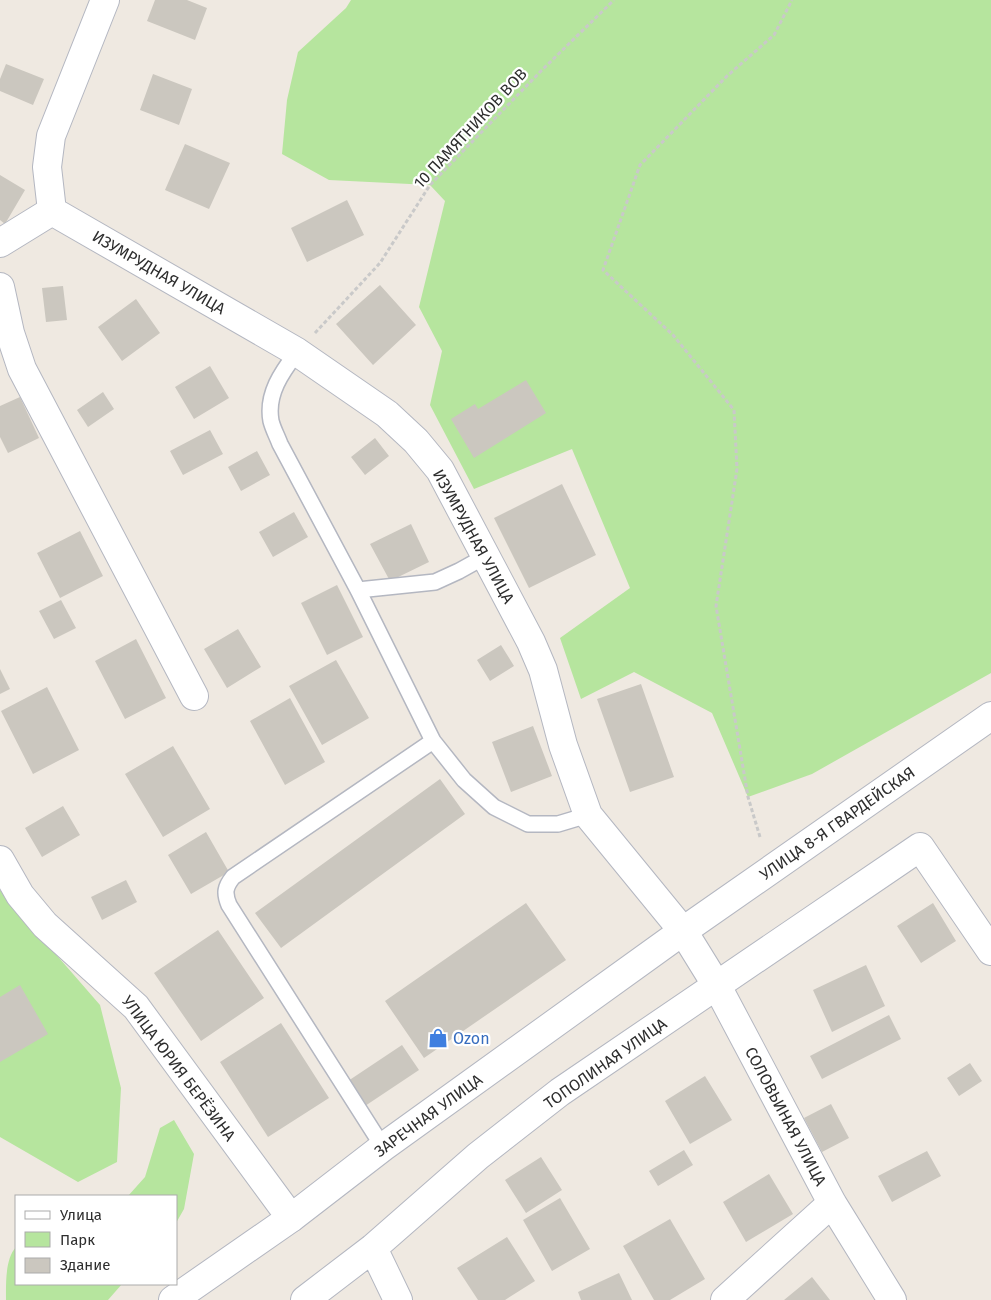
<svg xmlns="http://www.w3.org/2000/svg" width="991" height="1300" font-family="'Fira Sans',sans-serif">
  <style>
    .green { fill: #b6e59e }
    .building { fill: #cbc7bf }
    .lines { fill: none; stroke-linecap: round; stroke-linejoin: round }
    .lane-casing { stroke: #b4b7c1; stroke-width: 18 }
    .street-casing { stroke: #b4b7c1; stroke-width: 30 }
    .secondary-casing { stroke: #b4b7c1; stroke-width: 30 }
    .path { stroke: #c9c9c9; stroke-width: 3; stroke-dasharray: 4 2.5; stroke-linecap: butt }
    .lane { stroke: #fff; stroke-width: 15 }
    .street { stroke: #fff; stroke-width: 28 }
    .secondary { stroke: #fff; stroke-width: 28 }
    .labels { text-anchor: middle; stroke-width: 4.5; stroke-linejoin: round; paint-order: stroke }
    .street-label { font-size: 16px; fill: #2e2e2e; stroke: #fff }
    .shop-label { font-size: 16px; fill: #366cbe; stroke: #fff; text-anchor: start }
  </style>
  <rect width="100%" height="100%" fill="#efe9e1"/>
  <path class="green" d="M351,0H991V673L812,774L748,797L712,713L634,672L581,699L560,638L630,588L572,449L474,489L430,405L442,351L419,307L445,201L430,185L329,180L282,154L287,100L298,52L346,8Z
    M0,890L100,1005L121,1088L117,1162L78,1182L0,1137Z
    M174,1120L194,1154L184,1209L176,1223V1196H128L145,1177L160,1128Z
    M16,1247V1284H122L108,1300H6C6,1284 5,1259 16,1247Z"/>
  <path class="building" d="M155,0H187L207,8L195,40L147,21Z
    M6,64L44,79L33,105L0,91V79Z
    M153,74L192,89L179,125L140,110Z
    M185,144L230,163L209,209L165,190Z
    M0,175L25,190L5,224L0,220Z
    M347,200L364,235L307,262L291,228Z
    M380,285L416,325L373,365L336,324Z
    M63,286L67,320L46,322L42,288Z
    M136,299L160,333L122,361L98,327Z
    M210,366L229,398L194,419L175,387Z
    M526,380L546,413L474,458L451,419L475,404L478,409Z
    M103,392L114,409L88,427L77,410Z
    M20,397L39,438L8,453L0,437V406Z
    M210,430L223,454L183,475L170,451Z
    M375,438L389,456L365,475L351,457Z
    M257,451L270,475L241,491L228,467Z
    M562,484L596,555L529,588L494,518Z
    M294,512L308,537L273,557L259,532Z
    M411,524L429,562L390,581L370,544Z
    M80,531L103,576L60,598L37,553Z
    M337,585L363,637L327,655L301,603Z
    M61,600L76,628L54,639L39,611Z
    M238,629L261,667L227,688L204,649Z
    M136,639L166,698L125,719L95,661Z
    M501,645L514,666L490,681L477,660Z
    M336,660L369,718L322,745L289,686Z
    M0,669L10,689L0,694Z
    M641,684L674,777L630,792L597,699Z
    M47,687L79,750L33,774L1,711Z
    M290,698L325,762L285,785L250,721Z
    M533,726L552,776L511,792L492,742Z
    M173,746L210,809L163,837L125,774Z
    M440,779L465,814L281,948L255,913Z
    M63,806L80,835L42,857L25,828Z
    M206,832L229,872L191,894L168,855Z
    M126,880L137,902L102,920L91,897Z
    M526,903L566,960L424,1058L385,1001Z
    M933,903L956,941L921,963L897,926Z
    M218,930L264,998L201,1041L154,973Z
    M866,965L885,1006L832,1032L813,990Z
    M20,985L48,1034L0,1062V997Z
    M889,1015L901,1039L822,1079L810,1056Z
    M281,1023L329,1098L268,1137L220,1062Z
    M402,1045L419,1070L365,1106L348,1081Z
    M970,1063L982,1081L959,1096L947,1078Z
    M705,1076L732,1120L690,1144L665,1101Z
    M831,1104L849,1138L822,1152L804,1118Z
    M684,1150L693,1165L658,1186L649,1171Z
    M927,1151L941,1176L892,1202L878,1176Z
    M541,1157L562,1190L526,1213L505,1180Z
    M769,1174L793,1214L746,1242L723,1202Z
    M560,1198L590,1249L552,1271L523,1220Z
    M670,1219L705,1279L670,1300H654L623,1246Z
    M507,1237L535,1281L505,1300H478L457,1268Z
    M619,1273L632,1300H581L578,1292Z
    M812,1277L830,1300H784Z"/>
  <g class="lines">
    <defs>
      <path id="lane" d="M297,352C282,372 266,394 271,421C273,429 277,436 280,444L358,590L433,741L464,780L494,807L528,824H558L588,815
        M358,590L435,582L459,571L486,556
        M383,1147L229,905C224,893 225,887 233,877L433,741"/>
      <path id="street" d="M52,211L297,352L387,414L416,441L440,470L531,642L543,670L563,745L588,815L683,931L717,986L832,1203L892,1300
        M0,243L52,211L47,167L51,136L105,0
        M0,287L10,333L22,369L194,696
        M0,860L20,895L45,925L136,1007L291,1218
        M373,1248L398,1300
        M305,1300L373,1248L478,1156L560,1092L920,847L991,951
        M725,1300L832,1203"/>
      <path id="secondary" d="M173,1300L291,1218L383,1147L683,931L991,716"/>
    </defs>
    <use href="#lane" class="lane-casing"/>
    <use href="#street" class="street-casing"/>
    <use href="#secondary" class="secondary-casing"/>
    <path class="path" d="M315,333L380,263L430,185L543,69L614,0
      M760,837L748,797L716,606L737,469L734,410L673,335L603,270L640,165L727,76L774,35L792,0"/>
    <use href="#lane" class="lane"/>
    <use href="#street" class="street"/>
    <use href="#secondary" class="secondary"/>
  </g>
  <defs>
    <symbol id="shop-bare" viewBox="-9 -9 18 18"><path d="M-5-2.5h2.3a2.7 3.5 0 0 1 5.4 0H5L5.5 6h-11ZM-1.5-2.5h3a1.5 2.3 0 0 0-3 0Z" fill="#3f7fe0" stroke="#fff" stroke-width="2.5" paint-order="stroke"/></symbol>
  </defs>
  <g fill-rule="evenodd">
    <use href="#shop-bare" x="424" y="1024" width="28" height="28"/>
  </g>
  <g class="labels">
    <g class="street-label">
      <text transform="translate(470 128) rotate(-47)" y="6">10 ПАМЯТНИКОВ ВОВ</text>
      <text transform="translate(159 272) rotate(30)" y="6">ИЗУМРУДНАЯ УЛИЦА</text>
      <text transform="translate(474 536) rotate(61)" y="6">ИЗУМРУДНАЯ УЛИЦА</text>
      <text transform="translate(837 823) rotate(-35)" y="6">УЛИЦА 8-Я ГВАРДЕЙСКАЯ</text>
      <text transform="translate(605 1063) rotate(-35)" y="6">ТОПОЛИНАЯ УЛИЦА</text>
      <text transform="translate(179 1068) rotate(53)" y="6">УЛИЦА ЮРИЯ БЕРЁЗИНА</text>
      <text transform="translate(428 1115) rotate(-36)" y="6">ЗАРЕЧНАЯ УЛИЦА</text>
      <text transform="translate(786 1116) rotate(62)" y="6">СОЛОВЬИНАЯ УЛИЦА</text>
    </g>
    <g class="shop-label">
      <text x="453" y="1044">Ozon</text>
    </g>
  </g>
  <rect x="15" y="1195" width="162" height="90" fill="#ffffff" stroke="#ababab"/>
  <rect x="25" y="1211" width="25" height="8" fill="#ffffff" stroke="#ababab"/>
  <text x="60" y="1220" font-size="15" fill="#2e2e2e">Улица</text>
  <rect x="25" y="1232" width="25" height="15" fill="#b6e59e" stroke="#ababab"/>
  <text x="60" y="1245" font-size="15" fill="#2e2e2e">Парк</text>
  <rect x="25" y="1258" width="25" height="15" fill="#cbc7bf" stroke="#ababab"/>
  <text x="60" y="1270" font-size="15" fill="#2e2e2e">Здание</text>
</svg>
